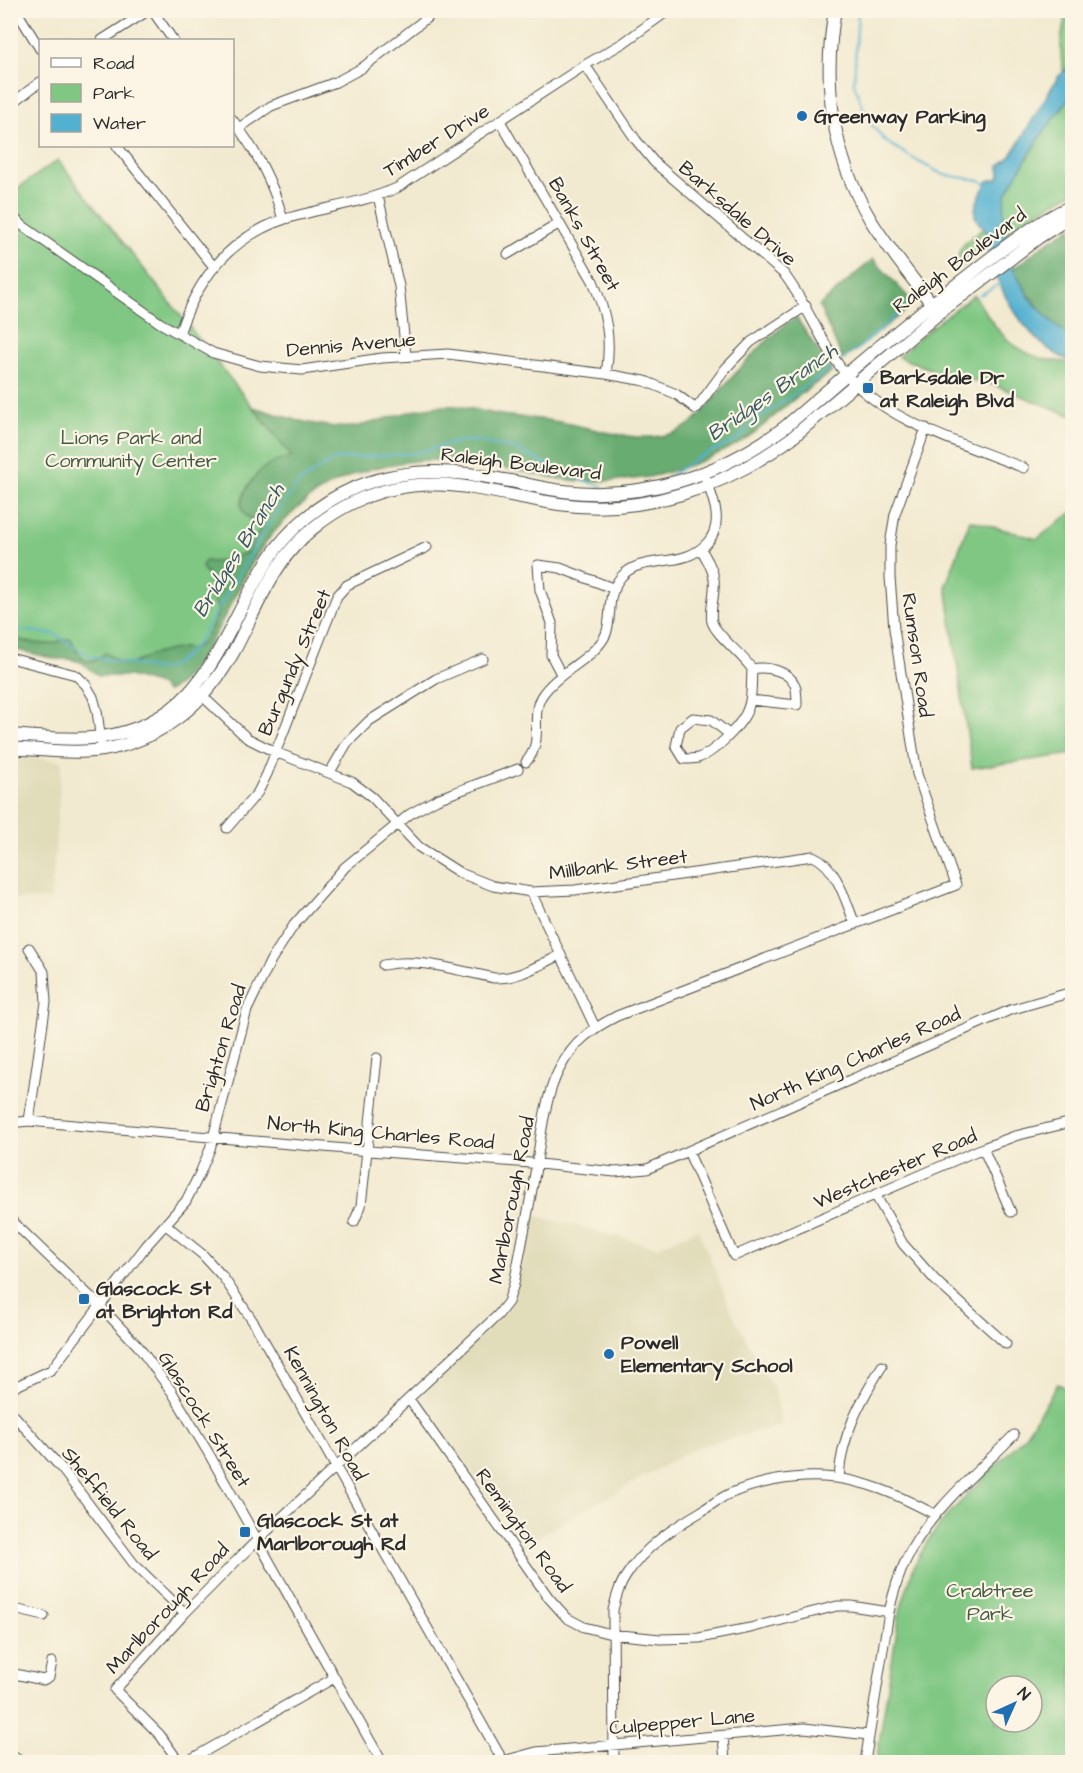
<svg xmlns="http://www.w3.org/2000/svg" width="1083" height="1773" font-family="'Architects Daughter',sans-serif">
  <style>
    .built { fill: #e1dcba }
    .green { fill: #80c783; stroke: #567957; stroke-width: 1.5; fill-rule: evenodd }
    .forest { fill: #68ac71; stroke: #4a6c4e; stroke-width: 1.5 }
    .water { fill: #52b1d0; stroke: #3e6e7e; stroke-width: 1.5 }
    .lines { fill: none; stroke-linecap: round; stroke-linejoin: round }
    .stream { stroke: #52b1d0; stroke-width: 2 }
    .minor-casing { stroke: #494844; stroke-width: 11 }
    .major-casing { stroke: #494844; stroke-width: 14 }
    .minor { stroke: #fff; stroke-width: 9 }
    .major { stroke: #fff; stroke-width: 12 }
    .poi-dot { fill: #1f6fb2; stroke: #fcf5e5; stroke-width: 2 }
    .labels { text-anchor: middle; stroke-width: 4.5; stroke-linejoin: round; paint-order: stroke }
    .poi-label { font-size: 20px; font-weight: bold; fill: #2b2b2b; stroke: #fcf5e5; text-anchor: start }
    .street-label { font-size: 20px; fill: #2b2b2b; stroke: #fcf5e5 }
    .park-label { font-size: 20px; fill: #445a45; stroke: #fcf5e5 }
    .water-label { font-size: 21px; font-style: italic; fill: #395a65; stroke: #fcf5e5 }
  </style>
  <rect width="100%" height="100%" fill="#fcf5e5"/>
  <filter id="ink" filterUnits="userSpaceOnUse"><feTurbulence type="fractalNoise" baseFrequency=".0167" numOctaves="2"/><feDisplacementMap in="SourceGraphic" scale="12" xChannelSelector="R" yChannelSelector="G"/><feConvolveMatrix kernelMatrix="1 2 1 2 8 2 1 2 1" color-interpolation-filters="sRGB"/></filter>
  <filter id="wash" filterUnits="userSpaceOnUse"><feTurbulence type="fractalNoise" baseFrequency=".008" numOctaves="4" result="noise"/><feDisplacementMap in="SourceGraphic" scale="24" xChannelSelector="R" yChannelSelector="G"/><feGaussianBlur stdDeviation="1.35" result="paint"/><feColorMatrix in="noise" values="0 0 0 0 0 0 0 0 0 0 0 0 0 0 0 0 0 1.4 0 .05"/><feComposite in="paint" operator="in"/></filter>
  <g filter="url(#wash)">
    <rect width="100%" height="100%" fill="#f2ead0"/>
    <path class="built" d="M11,756L62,761L51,900L11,899Z
      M533,1215L657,1247L698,1229L734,1317L775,1392L782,1425L697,1447L524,1544L419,1398L508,1310L513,1301Z"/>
    <path class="green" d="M1067,11H1072V193L1034,214L961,266C949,247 978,235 988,224C994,216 997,203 1003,195C1025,159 1047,123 1069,87C1057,60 1060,38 1067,11Z
      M58,160L292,457C265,464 248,477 241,505L259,524V531L247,553L225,559L219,563L205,561L202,567L210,579L218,613L204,642L198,647L191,649L184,648L162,654L153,655L131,664L116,661L111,656L87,661L77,652L71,639C63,638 59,642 51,644C39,646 22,641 11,637L10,194Z
      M974,295C994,326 1009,352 1049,360C1057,362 1065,361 1072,363V416L994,385L944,374L898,357L934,325Z
      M1072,512V754L972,768L946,585L970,520L1037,539Z
      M1058,1384L1072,1391V1762H876L900,1611L914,1566L927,1542L945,1518L1024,1437ZM996,1686H1032V1722H996Z"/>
    <path class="forest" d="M1072,227V338C1044,317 1030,299 1013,269L1042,246Z
      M873,259L910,299V307L843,360L819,306Z
      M796,317L832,372C819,381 805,391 792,401C778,412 765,425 750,436C723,454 689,467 658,475C633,481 594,482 568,480C533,476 500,465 465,461C425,457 378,463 341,480C310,494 283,519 262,547C238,580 204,678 166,692L162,686L130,676H99L81,662L69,659H56L11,649V637C22,641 36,644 48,644C56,644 63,638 71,639L77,652L87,661H94L105,653C114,657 118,664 129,664C138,664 143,658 151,655C155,654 178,648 183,648C188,648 191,650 196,647C203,645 217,620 218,612C219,608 215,603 212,600C213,583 211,581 202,567L205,561C221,564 231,557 247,553L259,531V524C254,521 247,518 244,513C235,500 256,470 269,465C275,461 284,459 292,457L253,407C283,416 328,432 359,426C392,419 423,403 457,406C472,408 486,413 501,415C521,418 541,418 560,422C594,428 642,446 676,432C699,422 709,404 724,386C746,362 769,335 796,317Z"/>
    <path class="water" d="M1072,65V95L1044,132L1024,163L1006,194L1004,207V223L1013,269L1031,300L1056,326L1072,338V361C1036,350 1005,304 994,269C991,261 987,251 987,243C987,240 988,236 987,234C985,226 976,224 975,215C974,204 983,189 988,181L997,179L1000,175L999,166L1011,156L1058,77Z"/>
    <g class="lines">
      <path class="stream" d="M858,10L854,84L868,120L885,141L919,162L944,175L979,180L988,185
        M980,295L1001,283
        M840,361L858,349L907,306
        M667,478L697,458L737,440L755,421L836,365
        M10,629L54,634L90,656L161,670C176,665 185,657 196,645L267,527L298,484L323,466L336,459L416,453L461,441H478L515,449L569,475L603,487"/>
    </g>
  </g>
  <g filter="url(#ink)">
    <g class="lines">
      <defs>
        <path id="minor" d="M16,10L40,49
          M152,10L173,40
          M102,40L149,10
          M585,65L636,140L654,162L784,274C807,304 819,339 841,368C881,421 964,444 1024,468
          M10,105L40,82
          M232,119C256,151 273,181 283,220
          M500,121L593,281C606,313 612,338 606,374
          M239,128L271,106L336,82L362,68L437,10
          M117,146L214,267
          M378,196L399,286L406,356
          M10,214L23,226L160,323L213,353L260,366L302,370L382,358L448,354L606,374L645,381L676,394L696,409L726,368L751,342L806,306
          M508,254L560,223
          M179,334C196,282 228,239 282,220C320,208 360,204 397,188L585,65L623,43L669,10
          M701,549C706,558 713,568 714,579C716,593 709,609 712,622C716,635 742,654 752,669C751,683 753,701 745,715C737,729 714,753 698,758C693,759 688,759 684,759L676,746L680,728L693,718L711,720L729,734
          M10,658L76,675L86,685L93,697L97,711L101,742
          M561,674L551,655L552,623L540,590L538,565L560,568L615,589
          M198,692L247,738L275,752L352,782L372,797L419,847L460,873L493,886L531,892L575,890L813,856C837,866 846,902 855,924
          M750,700L797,705C797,699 797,691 795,685C788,670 766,666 752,669
          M526,762C545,741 530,716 541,697C557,671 595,659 606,634C613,615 605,596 621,577C643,552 683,571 708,542C725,522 712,496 704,474
          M330,772L347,743L369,721L436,679L483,659
          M227,828L258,792L267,774L337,596L347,585L427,547
          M531,892L595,1027
          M29,948L44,972L46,1002L29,1121
          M383,965C419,957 458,971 494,978C518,979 539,965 561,955
          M10,1123L29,1121L369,1151L530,1163L615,1172L647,1169L1010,1010L1072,992
          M983,1148L1011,1212
          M688,1151L734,1256L983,1148L1015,1136L1072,1122
          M876,1196L903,1244L936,1281L1006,1344
          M10,1219L100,1306L138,1346L172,1392L209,1454L382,1762
          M354,1222L361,1206L377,1058
          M166,1225L203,1255L223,1277L254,1323L503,1761
          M10,1389L51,1370L146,1246L186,1201L200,1173L210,1149L247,1010L271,960L294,925L345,867L410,814L437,799L518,769
          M409,1399L549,1598L567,1618L584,1627L611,1634L660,1639L699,1638L750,1628L837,1606H851L889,1612
          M10,1411L62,1469L134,1564L185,1613
          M839,1478C841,1436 860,1402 882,1366
          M10,1608L44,1616
          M10,1673L43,1680L49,1677L52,1662
          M723,1736L725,1762
          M10,1754L21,1762
          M179,1762L160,1735L115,1690L185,1613L247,1550L498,1315L508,1302L514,1284C522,1243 530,1202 537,1162C541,1133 546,1093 560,1068C574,1042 591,1029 617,1016L956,885L917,774L894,629L890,577V545L895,514L926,428
          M186,1762L334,1678
          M500,1762L536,1752L804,1728L869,1735
          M614,1762L613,1610C616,1598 619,1586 626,1576C644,1547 673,1528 702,1511C711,1505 720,1498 729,1494C757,1482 793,1475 824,1477C865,1479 900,1496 936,1515
          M865,1762L889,1612C893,1594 898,1576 906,1560C928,1512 978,1472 1014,1435"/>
        <path id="major" d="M835,10C822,82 832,155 870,219C889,250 913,279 935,308
          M10,735C41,737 72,741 102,737C208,721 220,634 269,559C288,529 320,503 352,489C402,467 452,469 504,480C524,483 543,489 563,491C643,501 721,475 785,427C840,380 894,332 951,289C990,259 1028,226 1072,206
          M10,748C41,750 73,754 103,750C161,740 206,703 234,651C249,623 261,593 279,566C297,538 326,515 356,501C430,468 486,493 559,504C643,516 726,487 793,437L939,313L1039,237L1072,216"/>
      </defs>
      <use href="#minor" class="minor-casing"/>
      <use href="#major" class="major-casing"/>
      <use href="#minor" class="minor"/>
      <use href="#major" class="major"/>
    </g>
  </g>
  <g class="poi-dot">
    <circle cx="802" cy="116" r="6"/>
    <rect x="862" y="382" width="12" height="12" rx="3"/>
    <rect x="78" y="1293" width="12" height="12" rx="3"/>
    <circle cx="609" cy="1354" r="6"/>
    <rect x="239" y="1526" width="12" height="12" rx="3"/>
  </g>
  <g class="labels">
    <g class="poi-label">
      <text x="814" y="123">Greenway Parking</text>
      <text x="880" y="384">Barksdale Dr<tspan x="880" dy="23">at Raleigh Blvd</tspan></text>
      <text x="96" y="1295">Glascock St<tspan x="96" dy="23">at Brighton Rd</tspan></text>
      <text x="621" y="1349">Powell<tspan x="621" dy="23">Elementary School</tspan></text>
      <text x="257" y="1527">Glascock St at<tspan x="257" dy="23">Marlborough Rd</tspan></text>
    </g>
    <g class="street-label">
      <text transform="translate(436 140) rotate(-32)" y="7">Timber Drive</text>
      <text transform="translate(738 213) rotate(41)" y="7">Barksdale Drive</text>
      <text transform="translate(585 234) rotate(61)" y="7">Banks Street</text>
      <text transform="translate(959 260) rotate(-37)" y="7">Raleigh Boulevard</text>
      <text transform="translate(351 344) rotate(-5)" y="7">Dennis Avenue</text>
      <text transform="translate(521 463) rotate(7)" y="7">Raleigh Boulevard</text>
      <text transform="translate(918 655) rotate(82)" y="7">Rumson Road</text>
      <text transform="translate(294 662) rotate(-67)" y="7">Burgundy Street</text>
      <text transform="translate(618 864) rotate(-7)" y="7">Millbank Street</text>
      <text transform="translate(220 1048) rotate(-73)" y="7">Brighton Road</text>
      <text transform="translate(855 1058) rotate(-24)" y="7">North King Charles Road</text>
      <text transform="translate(381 1132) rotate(5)" y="7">North King Charles Road</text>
      <text transform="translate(895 1168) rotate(-23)" y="7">Westchester Road</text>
      <text transform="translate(511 1200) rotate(-79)" y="7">Marlborough Road</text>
      <text transform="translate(326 1413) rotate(61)" y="7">Kennington Road</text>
      <text transform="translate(205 1419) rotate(58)" y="7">Glascock Street</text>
      <text transform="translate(110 1503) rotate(51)" y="7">Sheffield Road</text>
      <text transform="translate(524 1530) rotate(54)" y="7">Remington Road</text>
      <text transform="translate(167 1608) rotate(-47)" y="7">Marlborough Road</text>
      <text transform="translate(682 1721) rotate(-5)" y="7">Culpepper Lane</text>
    </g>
    <g class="park-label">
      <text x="131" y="444">Lions Park and<tspan x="131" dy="23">Community Center</tspan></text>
      <text x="990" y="1597">Crabtree<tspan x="990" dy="23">Park</tspan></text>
    </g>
    <g class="water-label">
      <text transform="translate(772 392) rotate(-35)" y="7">Bridges Branch</text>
      <text transform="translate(238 550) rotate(-58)" y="7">Bridges Branch</text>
    </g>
  </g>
  <rect width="1083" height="1773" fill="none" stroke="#fcf5e5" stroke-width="36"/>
  <rect x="39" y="39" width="195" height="108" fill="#fcf5e5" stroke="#a8a49b" stroke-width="1.5"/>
  <rect x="51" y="58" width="30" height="9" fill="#ffffff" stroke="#a8a49b" stroke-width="1.5"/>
  <text x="93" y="69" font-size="18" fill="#2b2b2b">Road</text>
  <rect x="51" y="84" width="30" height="18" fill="#80c783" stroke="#a8a49b" stroke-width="1.5"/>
  <text x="93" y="99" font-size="18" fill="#2b2b2b">Park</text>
  <rect x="51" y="114" width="30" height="18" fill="#52b1d0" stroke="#a8a49b" stroke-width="1.5"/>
  <text x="93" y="129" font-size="18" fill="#2b2b2b">Water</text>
  <g transform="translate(1014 1704) rotate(45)"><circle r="28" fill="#fcf5e5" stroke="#a8a49b" stroke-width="1.5"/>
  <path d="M0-4.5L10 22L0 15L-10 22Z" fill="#1f6fb2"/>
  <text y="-9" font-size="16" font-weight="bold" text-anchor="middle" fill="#2b2b2b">N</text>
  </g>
</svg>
